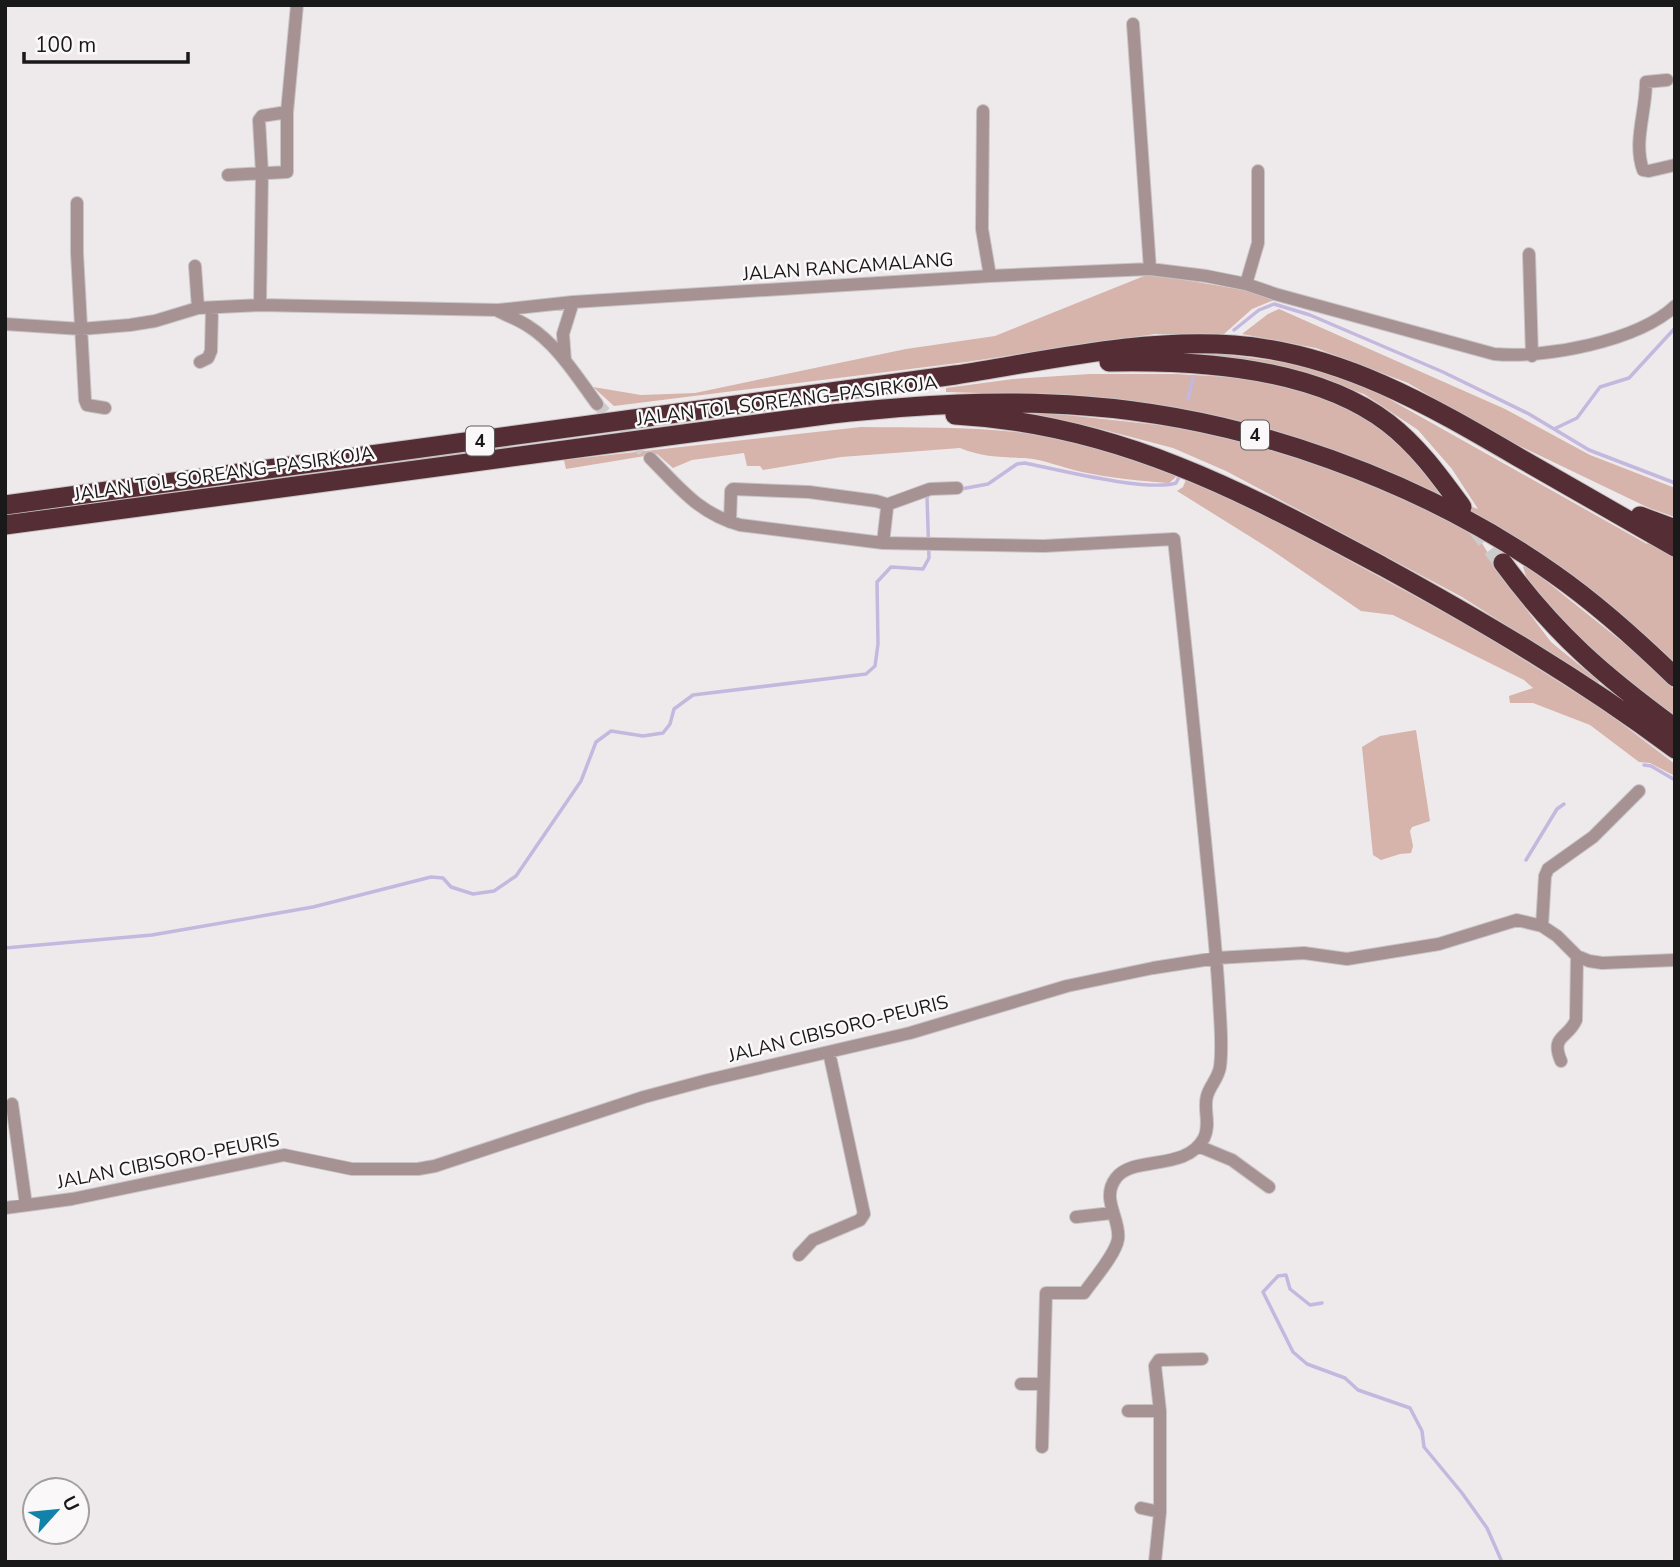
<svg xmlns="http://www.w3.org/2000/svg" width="1680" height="1567" font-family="'Nunito Sans',sans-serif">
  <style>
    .green { fill: #d6b3ab }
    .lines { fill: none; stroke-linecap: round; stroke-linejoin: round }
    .stream { stroke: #c4b8df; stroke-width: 3.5 }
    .minor-tunnel { stroke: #cecbcc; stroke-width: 12; stroke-dasharray: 12 6; stroke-linecap: butt }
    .highway-tunnel { stroke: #cecbcc; stroke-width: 19; stroke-dasharray: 19 10; stroke-linecap: butt }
    .minor-casing { stroke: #c8c4c6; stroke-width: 14 }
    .highway-casing { stroke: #c8c4c6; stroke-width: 21 }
    .minor { stroke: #a69193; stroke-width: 12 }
    .highway { stroke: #542e34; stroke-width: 19 }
    .labels { text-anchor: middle; stroke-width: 5; stroke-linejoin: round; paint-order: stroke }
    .shield { fill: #fbf8f9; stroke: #5e5c5c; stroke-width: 2 }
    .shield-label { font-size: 18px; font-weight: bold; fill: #1a1919 }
    .street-label { font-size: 19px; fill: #1a1919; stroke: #fbf8f9 }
  </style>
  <rect width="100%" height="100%" fill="#eeeaec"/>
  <path class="green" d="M1149,274L1256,292L1274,300L1252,309L1224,334H1155L966,362L614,406L593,387L641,395L695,393L906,349L995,336Z
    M1279,309L1505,409L1590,455L1675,488V517L1649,508L1495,434L1408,383L1316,348L1242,334L1268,314Z
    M1213,353L1300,364L1366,386L1647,544L1656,532L1675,537V666L1632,626L1381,472L1044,395L946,392V388L1013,379L1090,374H1176L1246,378L1301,385L1377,419L1455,501L1478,509L1452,469L1418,430L1364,394L1301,373L1127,355Z
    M1020,410L1195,429L1296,456L1368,483L1408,501L1477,535L1505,581L1551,642L1600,682L1597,683L1462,597L1226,471L1173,448L1093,427L1020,414Z
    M861,427C920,428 980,426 1038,435C1086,442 1132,457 1177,472L1175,478L1169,483C1140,481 1110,478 1082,472C1063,468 1043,459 1024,458C1001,457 981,457 960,448L841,457L763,470L760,466H747L744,453L692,460L673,468L657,454L566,469L564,460Z
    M1187,477L1253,508L1473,628L1605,711L1675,764V776L1650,763L1639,762L1590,725L1533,703H1510L1509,696L1533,688L1524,680L1393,615L1361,611L1270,549L1177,491L1183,487Z
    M1526,565L1635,652L1675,690V719L1624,684L1556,618L1528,582L1523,567Z
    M1416,730L1430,821L1412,827L1410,831L1413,846L1411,853L1400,854L1381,860L1373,855L1362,747L1380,736Z"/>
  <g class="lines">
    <path class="stream" d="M1234,330L1259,310L1274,304L1310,315L1443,372L1529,414L1589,450L1675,483
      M1188,399L1193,378
      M1554,429L1577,418L1600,387L1629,378L1675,328
      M961,489L988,484L1017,464L1025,463C1059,470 1146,492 1176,483L1180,475
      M1644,765L1651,766L1675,780
      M1526,860L1557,809L1564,804
      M5,948L152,935L313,907L431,877L443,878L451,887L473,894L494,891L516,876L581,781L596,742L611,731L643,736L663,733L670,724L674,709L693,695L866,674L875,666L878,644L877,582L891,567L923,569L929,558L927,497L930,494
      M1322,1303L1310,1305L1290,1289L1286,1275L1278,1276L1263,1292L1293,1352L1307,1364L1345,1378L1358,1390L1410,1408L1422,1431L1424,1447L1462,1493L1487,1528L1502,1562"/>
    <path class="minor-tunnel" d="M597,404L650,458"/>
    <path class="highway-tunnel" d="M1475,525L1503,563"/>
    <defs>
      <path id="minor" d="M1133,24L1150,269
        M1667,80L1646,82C1646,112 1633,142 1643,170L1649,171L1675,165
        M983,111L982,229L990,276
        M228,175L287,172V112L297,5
        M77,203V253L85,400L87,405L105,408
        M1529,254L1532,356
        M195,266L198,308
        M1246,284L1258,243V171
        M260,305L262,173L259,120L262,116L287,112
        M498,311C508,316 519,320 528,326C557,344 577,377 597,404
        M5,324L81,329L130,325L155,321L198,308L260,305L498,310L573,302L990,276L1150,269L1206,276L1246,284L1275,294L1494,354C1544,359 1638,341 1675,306
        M565,361L563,334L573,302
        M200,362L208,358L211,351L212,308
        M650,458C680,488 698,513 740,525L883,543L1044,546L1174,539C1185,639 1195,740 1205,840C1210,893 1216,945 1219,998C1220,1021 1223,1045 1220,1067C1218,1079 1210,1085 1207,1096C1203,1109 1211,1124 1204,1138C1186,1172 1133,1155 1116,1178C1100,1199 1121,1219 1118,1239C1116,1254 1093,1280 1084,1293H1046L1042,1447
        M886,505L930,489L957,488
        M730,522L731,491L733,489L809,492L876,501L886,504L887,508L883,543
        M1542,926L1545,876L1548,869L1593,837L1639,791
        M1561,1061C1550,1035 1568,1039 1576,1020L1577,956
        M12,1104L26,1205
        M1198,1146L1232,1160L1269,1187
        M5,1208L72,1199L284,1155L352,1169H418L435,1166L644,1097L708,1080L910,1033L1067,986L1153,968L1217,958L1304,953L1347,959L1439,944L1517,920L1542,926L1557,936L1577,956L1589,961L1602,963L1675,960
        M1076,1217L1112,1213
        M799,1255L813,1240L860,1220L864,1214L829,1052
        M1021,1384H1043
        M1128,1411H1160
        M1141,1508L1160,1512
        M1155,1562L1160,1512V1411L1155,1366L1159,1360L1202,1359"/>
      <path id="highway" d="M1109,362C1198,360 1315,367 1388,423C1418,446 1440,477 1462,507
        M955,415C1117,424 1242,491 1382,566C1484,622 1581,679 1675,749
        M5,505L955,375C1046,361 1142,338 1234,345C1340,353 1429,405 1518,457C1570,487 1623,517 1675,547
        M1640,516L1675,529
        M5,525L832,414C916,405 1000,399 1085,406C1247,418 1421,480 1554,574C1597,604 1637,640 1675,677
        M1503,563C1555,634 1604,676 1675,728"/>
    </defs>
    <use href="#minor" class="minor-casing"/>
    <use href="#highway" class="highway-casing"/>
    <use href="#minor" class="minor"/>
    <use href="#highway" class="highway"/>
  </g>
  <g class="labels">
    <g class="shield">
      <rect x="1241" y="420.5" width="28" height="29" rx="5"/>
      <rect x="466" y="426.5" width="28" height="29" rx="5"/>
    </g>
    <g class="shield-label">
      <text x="1255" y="441">4</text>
      <text x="480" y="447">4</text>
    </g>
    <g class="street-label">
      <text transform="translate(848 266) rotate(-4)" y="7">JALAN RANCAMALANG</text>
      <text transform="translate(787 400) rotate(-7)" y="7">JALAN TOL SOREANG–PASIRKOJA</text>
      <text transform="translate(224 473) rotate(-8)" y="7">JALAN TOL SOREANG–PASIRKOJA</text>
      <text transform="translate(838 1028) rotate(-14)" y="7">JALAN CIBISORO-PEURIS</text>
      <text transform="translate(168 1160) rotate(-11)" y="7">JALAN CIBISORO-PEURIS</text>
    </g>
  </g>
  <rect width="1680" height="1567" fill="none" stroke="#1a1919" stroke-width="14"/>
  <g transform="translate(56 1511) rotate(63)"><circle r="33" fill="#fbf8f9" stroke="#a19f9f" stroke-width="2"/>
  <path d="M0-5L12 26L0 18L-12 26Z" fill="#1382aa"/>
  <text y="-10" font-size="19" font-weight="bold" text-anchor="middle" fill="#1a1919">U</text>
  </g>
  <path d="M24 52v10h164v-10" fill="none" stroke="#1a1919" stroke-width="3.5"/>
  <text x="35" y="52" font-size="21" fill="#1a1919" stroke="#fbf8f9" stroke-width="5" paint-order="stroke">100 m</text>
</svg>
